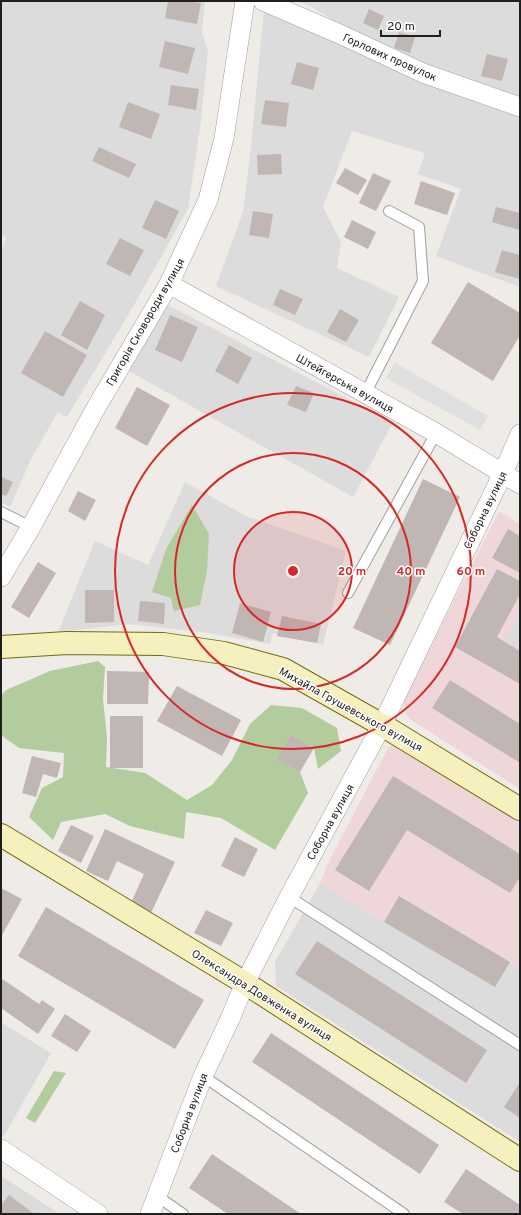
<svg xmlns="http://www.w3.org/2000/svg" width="521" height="1215" font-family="Overpass,sans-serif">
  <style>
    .residential { fill: #dddcdd }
    .commercial { fill: #efd7d9 }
    .forest { fill: #b2cc9d }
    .parking { fill: #dfdfdf }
    .building { fill: #c0b6b3 }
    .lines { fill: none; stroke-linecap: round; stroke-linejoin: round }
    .lane-casing { stroke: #a0a0a0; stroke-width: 12 }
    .street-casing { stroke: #a0a0a0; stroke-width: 20 }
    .secondary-casing { stroke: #726d0b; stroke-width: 24 }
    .lane { stroke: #fff; stroke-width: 10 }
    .street { stroke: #fff; stroke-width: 19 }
    .secondary { stroke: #f6f0be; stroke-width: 22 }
    .ring { fill: none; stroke: #d62828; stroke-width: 2 }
    .labels { text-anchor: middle; stroke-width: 3; stroke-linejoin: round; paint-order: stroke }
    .street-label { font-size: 11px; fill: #1f1f1f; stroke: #fff }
    .centre { fill: #d62828; stroke: #fff; stroke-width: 2 }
    .ring-label { font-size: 12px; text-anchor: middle; font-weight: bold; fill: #d62828; stroke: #fff; stroke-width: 3; stroke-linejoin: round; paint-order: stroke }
  </style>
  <rect width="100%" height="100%" fill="#efebe6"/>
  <path class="residential" d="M1,1H205L202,32L208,52L201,120L188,209L134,305L67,417L58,412L31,459L10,507L1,502V252L6,238L1,234Z
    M296,1H520V99L440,70L346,28L309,5Z
    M264,9L520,114V287L436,256L461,189L418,174L425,153L352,131L323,207L341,242L337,268L399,297L369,357L216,286L243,212L251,146Z
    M166,304L393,422L353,497L127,370Z
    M185,482L246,516L346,551L323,645L273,633L270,644L208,633L129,624L58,632L95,541L148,565Z
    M520,613V652L502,641Z
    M320,883L384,922L399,896L520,968V1142L276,986L275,962Z
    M1,1022L51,1053L4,1136L1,1135Z
    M1,1176L57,1212L56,1214H1Z"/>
  <path class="commercial" d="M499,511L520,524V613L503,641L520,652V789L411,720L407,716L404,706V700Z
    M393,744L520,819V968L400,896L384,922L320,883L330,859L388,748Z"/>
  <path class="forest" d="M192,505L209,534L207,571L200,605L174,611L171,598L152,592L166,549Z
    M98,661L105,667L103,699L107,737L106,767L145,773L187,800L212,785L232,760L250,724L271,705L302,708L337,728L341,751L318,769L314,748L291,735L278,759L300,772L308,793L275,850L221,818L186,812L184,839L130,826L105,814L61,822L53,840L29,817L42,788L63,777L64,753L19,748L1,735V696L6,690L50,671Z
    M54,1071L66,1073L35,1123L26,1118Z"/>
  <path class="parking" d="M395,363L488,416L480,430L386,378Z"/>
  <path class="building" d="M168,1H186L201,3L197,24L165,18Z
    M369,9L384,16L378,30L363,23Z
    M399,32L415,37L410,53L394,48Z
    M165,41L195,48L188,74L159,67Z
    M487,54L508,59L502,81L481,76Z
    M297,62L319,68L313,90L291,84Z
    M171,85L199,89L196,110L168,105Z
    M265,100L289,103L286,127L261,124Z
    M128,102L160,114L151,139L119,127Z
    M99,147L136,164L129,178L92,161Z
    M281,154L282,174L258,175L257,155Z
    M345,168L367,180L358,195L336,183Z
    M373,173L391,181L376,211L359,203Z
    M421,181L455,193L447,215L414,204Z
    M155,200L179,211L166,239L142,228Z
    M496,207L520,213V230L492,222Z
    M253,211L273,214L269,238L249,235Z
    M352,220L376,232L368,249L344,237Z
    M120,238L144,250L130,276L106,264Z
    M502,250L520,255V279L495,272Z
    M468,282L520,313V335L493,381L431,343Z
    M280,289L303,299L295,315L273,305Z
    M80,301L105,315L87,350L61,335Z
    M340,309L359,320L346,342L327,332Z
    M170,315L198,327L182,362L155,350Z
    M45,331L87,355L63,397L21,373Z
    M229,345L252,358L238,384L215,371Z
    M296,386L314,393L306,412L287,405Z
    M137,387L170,405L147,446L115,428Z
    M1,477L13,482L6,496L1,494Z
    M423,479L460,497L390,645L353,628Z
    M78,491L96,500L85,521L68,511Z
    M508,529L520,536V573L492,558Z
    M38,562L56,573L29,618L11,607Z
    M497,569L520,581V594L497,637L520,651V684L455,647Z
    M85,590H114V622L85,623Z
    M140,601L165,603L164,624L138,621Z
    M240,603L271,612L263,642L232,633Z
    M282,616L321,624L317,643L277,636Z
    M107,671L149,672L148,704H107Z
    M450,680L520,724V763L432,708Z
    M177,686L241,720L222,756L157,721Z
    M110,716H143V768H110Z
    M291,735L314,748L300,772L277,759Z
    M32,756L61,763L57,778L43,774L36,797L22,793Z
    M393,776L520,854V877L510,893L407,830L369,891L335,870Z
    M71,825L94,836L81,863L58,851Z
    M105,829L175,862L150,915L130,905L144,874L117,861L108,881L86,871Z
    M235,837L258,849L244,877L221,866Z
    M1,888L22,899L1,937Z
    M399,896L510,962L495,987L384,922Z
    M46,907L204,1000L175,1049L18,956Z
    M206,910L233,923L221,946L194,933Z
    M317,941L487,1050L466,1083L295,974Z
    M1,978L39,1004L42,1000L55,1009L38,1034L1,1008Z
    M65,1014L91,1031L77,1052L51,1036Z
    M271,1033L439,1145L420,1174L252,1062Z
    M520,1082V1118L504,1107Z
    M212,1154L301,1214H228L189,1188Z
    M466,1169L520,1205V1214H463L444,1202Z
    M9,1195L33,1213L32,1214H1V1205Z"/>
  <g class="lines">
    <defs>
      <path id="lane" d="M365,394L423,281L419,227L389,211
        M1,512L31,527
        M348,593L436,433
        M289,897L520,1045
        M203,1076L404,1214
        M157,1196L183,1214"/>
      <path id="street" d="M263,1L342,35L423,73L520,107
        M169,284L436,433L520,484
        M1,577L31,527L97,406L169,284L208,200L224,138L245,1
        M1,1149L98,1214
        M150,1214L203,1076L230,1019L245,983L289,897L382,725L503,473L520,434"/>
      <path id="secondary" d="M1,647L67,643L163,644L224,653L283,669L382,725L520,809
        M1,835L245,983L520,1160"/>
    </defs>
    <use href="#lane" class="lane-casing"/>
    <use href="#street" class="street-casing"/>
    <use href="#secondary" class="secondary-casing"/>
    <use href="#lane" class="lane"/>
    <use href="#street" class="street"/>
    <use href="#secondary" class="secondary"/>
  </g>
  <circle cx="293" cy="571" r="59" fill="#d62828" fill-opacity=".12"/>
  <g class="ring">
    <circle cx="293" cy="571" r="59"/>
    <circle cx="293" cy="571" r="118"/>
    <circle cx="293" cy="571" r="178"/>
  </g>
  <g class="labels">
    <g class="street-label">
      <text transform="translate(390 57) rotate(24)" y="4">Горлових провулок</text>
      <text transform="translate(145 322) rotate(-60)" y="4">Григорія Сковороди вулиця</text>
      <text transform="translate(345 383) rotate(29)" y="4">Штейгерська вулиця</text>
      <text transform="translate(485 510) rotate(-64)" y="4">Соборна вулиця</text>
      <text transform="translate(351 709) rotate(29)" y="4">Михайла Грушевського вулиця</text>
      <text transform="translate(330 822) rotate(-61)" y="4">Соборна вулиця</text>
      <text transform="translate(262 995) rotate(32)" y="4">Олександра Довженка вулиця</text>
      <text transform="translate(189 1113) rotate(-69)" y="4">Соборна вулиця</text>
    </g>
  </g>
  <circle cx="293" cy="571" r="6" class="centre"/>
  <g class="ring-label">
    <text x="352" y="575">20 m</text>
    <text x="411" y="575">40 m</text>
    <text x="471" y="575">60 m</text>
  </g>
  <rect width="521" height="1215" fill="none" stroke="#1f1f1f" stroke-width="4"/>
  <path d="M381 30v6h59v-6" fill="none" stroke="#1f1f1f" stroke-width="2"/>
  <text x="387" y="30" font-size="12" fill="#1f1f1f" stroke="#ffffff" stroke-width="3" paint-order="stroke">20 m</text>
</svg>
